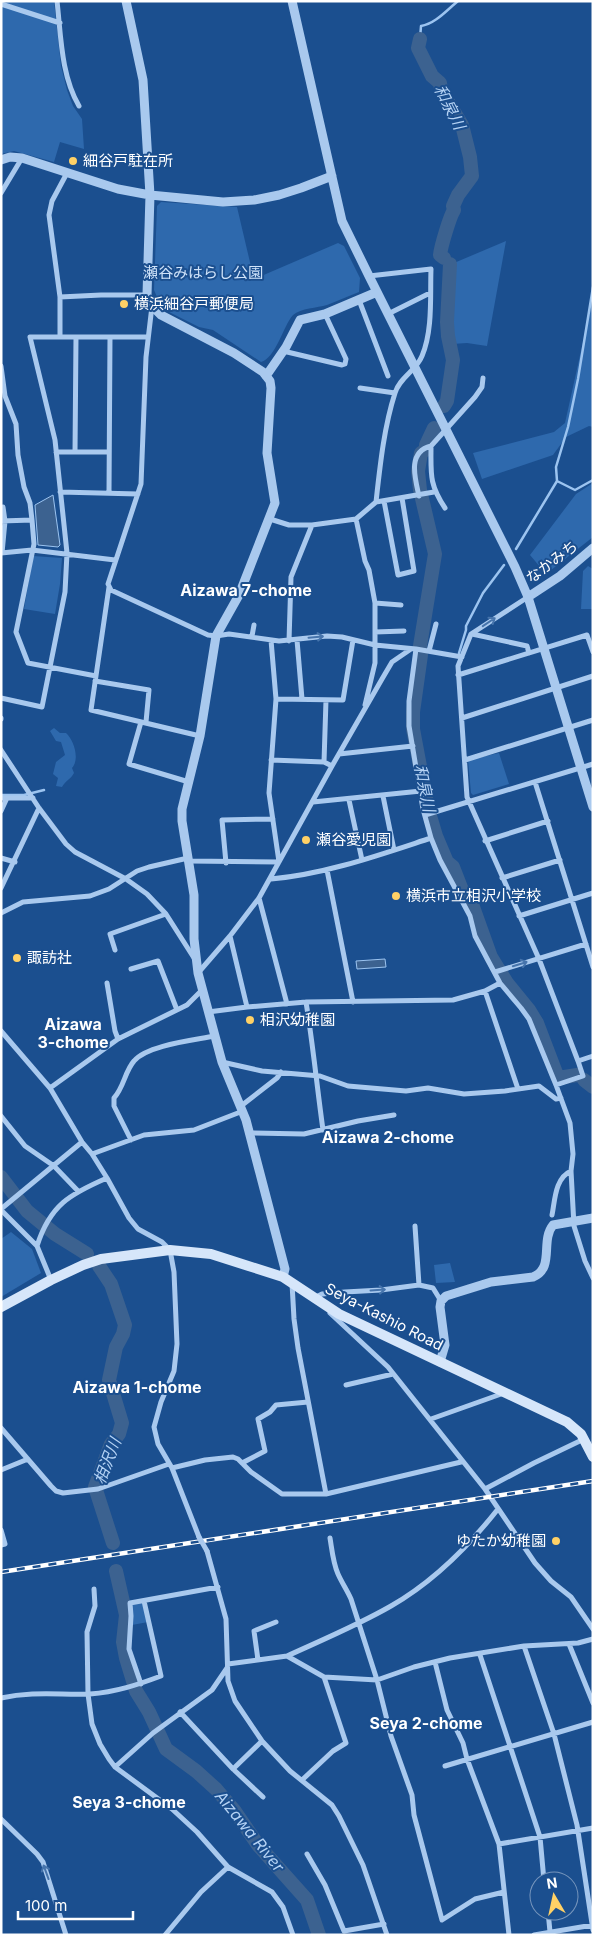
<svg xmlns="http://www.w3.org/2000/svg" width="594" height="1936" font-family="Inter,'Noto Sans JP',sans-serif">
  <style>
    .green { fill: #2e69ad }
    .water { fill: #3c6290; stroke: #9cc4f0 }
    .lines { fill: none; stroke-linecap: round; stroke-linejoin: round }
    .stream { stroke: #9cc4f0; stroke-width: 2.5 }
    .river { stroke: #3c6290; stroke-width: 14 }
    .minor { stroke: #a9c9ee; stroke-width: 5 }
    .tertiary { stroke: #a9c9ee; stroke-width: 9 }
    .secondary { stroke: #d6e6fa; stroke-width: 10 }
    .rail-casing { stroke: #fff; stroke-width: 4.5 }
    .rail { stroke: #1b4f8f; stroke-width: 2.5; stroke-dasharray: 8; stroke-linecap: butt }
    .minor-bridge { stroke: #a9c9ee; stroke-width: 5 }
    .oneway { stroke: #4674ac }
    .poi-dot { fill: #ffd166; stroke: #1b4f8f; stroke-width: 2 }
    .labels { text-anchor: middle; stroke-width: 4; stroke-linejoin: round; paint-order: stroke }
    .poi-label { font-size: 15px; fill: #fff; stroke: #1b4f8f; text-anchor: start }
    .park-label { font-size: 15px; fill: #cfe3fa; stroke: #1b4f8f }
    .street-label { font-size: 15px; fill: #fff; stroke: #1b4f8f }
    .water-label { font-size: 16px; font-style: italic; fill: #b5d3f5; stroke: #1b4f8f }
    .neighbourhood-label { font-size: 16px; font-weight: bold; fill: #fff; stroke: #1b4f8f }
  </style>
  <rect width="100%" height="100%" fill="#1b4f8f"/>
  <path class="green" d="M1,1H54L61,66L67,90L73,106L82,119L84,149L60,142L54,162L14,151L1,154Z
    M161,202L237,207L253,275L259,277L338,243L344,246L360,278L359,292C348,296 338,301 327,305C317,308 301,308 293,315C283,326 276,358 261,362L213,330L199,327L165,310L160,304L154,290L157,206Z
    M506,241L487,346L467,343L452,344L450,328L454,263Z
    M593,297V427L589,426L566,437L553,455L482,479L473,453L554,432L565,423Z
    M593,483V537L546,574L530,555L576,494Z
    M33,556L62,558L60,584L55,614L24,609Z
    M588,566L593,569V609H581L583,571Z
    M54,728L60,733H66C74,740 80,759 72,768L74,773C71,779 65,781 62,787L56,786L58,778L53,774L56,762L65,755L61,742L56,741L50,731Z
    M499,753L509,784L473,795L471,793L468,760Z
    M11,1232L32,1249L41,1273L1,1297V1239Z
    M450,1263L455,1282L436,1283L434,1265Z
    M142,1602L148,1622L132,1625L131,1605Z"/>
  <path class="water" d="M53,495L60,545L58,547L38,545L35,505Z
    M385,959L386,967L357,969L356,961Z"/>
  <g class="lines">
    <path class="stream" d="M420,39L421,26C435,24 447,10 458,1
      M557,481L575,490L593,480
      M516,549L557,481L556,467L568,427L578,379L593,287
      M459,653L466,630V626L483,593L504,565
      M1,795H24L44,790"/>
    <path class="river" d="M420,39L418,48L432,76L440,83L441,90L462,125L470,157L472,176L458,195L453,206L454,210C450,216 441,246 440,255L444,258
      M444,406L447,401L453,360L448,336L447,322L450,264
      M426,445L434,428
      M424,451L421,453L418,471L420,490L435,554L420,646L421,655L413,712V729L428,809L436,836L447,862L453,867L462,890L472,904L491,957L507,983L529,1010L537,1023L558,1078L577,1075
      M584,1080L593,1087
      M1,1177L27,1211L55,1234L87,1254
      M99,1266L111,1284L125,1325L123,1334L116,1347L109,1380L122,1423L119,1434L111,1444L95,1487L113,1543
      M116,1571L126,1615L123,1642L126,1658L136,1691L149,1712L166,1749L196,1771L216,1789L234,1810L258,1845L307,1900L319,1935"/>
    <path class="minor" d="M57,1C61,36 61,75 79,106
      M1,4L60,23
      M1,193L22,158
      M369,276L431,269C430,296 433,330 422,356C416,371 400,377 395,393C384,427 380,466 376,502
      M60,297L101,295H147
      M359,300L388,376
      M152,306L146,357L141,484L108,584L111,590L208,635L216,636L229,634L279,641L327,636L342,637L375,645L416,649L462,657
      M388,314L430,293
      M60,337V297L49,215L52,201L67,173
      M283,351L342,365L345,364L346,359L325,314
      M1,366L5,396L16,424L18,455L24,487L30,503L32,520L34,544L16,632L28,663L96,676
      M360,388L395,393
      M56,452H109
      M75,452L76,337
      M60,492L138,494
      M109,492L110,337
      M419,496C415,478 407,452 431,446
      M384,501L398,575L414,571L402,498
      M445,508C429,484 431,474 431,446L475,397L482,387L483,378
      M270,519L289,525H312L356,519L376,502L434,492
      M356,519L365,561L369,570L375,603V663L365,705
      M1,521L32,520
      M1,553L32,550L115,560
      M2,553L5,521L3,507
      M109,587L91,710L200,736
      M528,597L471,634L458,666L467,797L539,959L578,1061
      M375,603L401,605
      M375,632L404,631
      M472,634L527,646L529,653
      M252,636L254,625
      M297,640L302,699
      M289,641L291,577L312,525
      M416,649L409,701V726L423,809L431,838L440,860L470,916L475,936L500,983L521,1008L529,1019L556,1085L570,1123L573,1154L571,1171L574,1226L585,1261L593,1278
      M429,651L436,624
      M458,675L587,635L593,652
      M95,681L149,690L146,722
      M1,698L42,707L65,592L67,553L55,440L30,337H147
      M276,699L343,700L353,640
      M326,700L324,762L332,766
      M1,718V719
      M462,718L593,676
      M141,722L129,764L189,782
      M1,750L39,808L66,844L75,852L126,879L147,894L166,914L194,958
      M339,754L413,746
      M271,760L324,762
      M465,760L593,720
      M535,782L593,967
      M383,796L394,850
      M1,798H7L1,811
      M7,798H33
      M349,800L362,860
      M313,802L421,791
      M425,815L593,764
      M485,841L548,821
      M1,858L15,862
      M189,861L279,862L269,793L276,699L271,640
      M226,863L222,820L273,819
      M327,870L353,1002
      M502,878L560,860
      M271,879C326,874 379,855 431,838
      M1,888L39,808
      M259,898L287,1004
      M1,913L23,902L90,896L109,889L137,871L149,867L188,858
      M519,916L593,893
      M230,936L247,1007
      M115,950L110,934L166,914
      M131,969L158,961L177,1010
      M495,972L586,944
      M198,973L230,936L259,898L332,766L382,679L392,662L411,649
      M107,983L115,1031L118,1039
      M485,991L518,1089
      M306,1002C313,1045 317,1087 323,1130
      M208,1012L247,1007L306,1002L453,1000L485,991L500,983
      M1,1031L50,1088L82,1142L92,1154L107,1178L129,1218L138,1229L162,1242L170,1250L174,1272L177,1344L174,1371L161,1402L154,1427L158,1444L172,1468L199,1537
      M222,1062L262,1071L320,1076L348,1086L406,1091L428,1088L464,1094L505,1091L539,1086L556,1099L561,1098
      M556,1085L583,1076L578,1061L593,1056
      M50,1088L118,1039L187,1005L202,990
      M241,1106L277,1078L281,1072
      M1,1116L25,1146L54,1166L78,1191
      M250,1133L304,1134L358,1121L394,1115
      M131,1140L114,1106V1098C124,1087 125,1071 134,1061C147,1045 195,1040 214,1036
      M92,1154L144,1135L194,1130L243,1111
      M1,1209L82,1142
      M1,1210L37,1246L51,1280
      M552,1215C555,1200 555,1178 571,1171
      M415,1226L419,1285
      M37,1246C50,1205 70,1194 107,1178
      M292,1283L294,1319L298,1348L326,1494
      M316,1297L322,1294L345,1292L381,1290L419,1285L433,1288L441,1301
      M330,1313L388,1367L485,1489L535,1563L551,1581L571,1597L593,1629
      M346,1385L393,1374
      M431,1419L504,1393
      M1,1428L51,1486L56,1491L63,1493L98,1489L169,1464
      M242,1463L265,1451L258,1419L270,1412L276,1405L308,1402
      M172,1468L205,1460L233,1457L238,1459L251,1472L282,1494H326L461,1462
      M1,1470L28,1459
      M485,1489L534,1463L584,1439
      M1,1530L5,1544L1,1545
      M330,1538C332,1550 333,1563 338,1574C342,1583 347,1590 351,1599L377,1680L391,1736L412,1795L414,1815L442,1920L475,1899L504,1892
      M207,1551L226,1619L228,1681L235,1701L262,1741L290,1771L332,1805L339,1816L363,1865L387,1935
      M94,1589L95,1606L87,1632L88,1694L92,1724L100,1744L109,1759L115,1767L172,1809L197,1832L228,1867L272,1892L283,1907L293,1935
      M569,1644L593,1703
      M524,1646L554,1734L577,1825L593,1930
      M480,1655L540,1837L544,1881
      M287,1656C322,1640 358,1625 391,1606C433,1582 468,1547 498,1509
      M258,1660L254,1631L276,1622
      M435,1662L447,1710L463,1743L467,1759L499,1844L509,1935
      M228,1664L287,1656L324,1677L377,1680L414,1667L450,1658L524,1646L578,1643L593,1639
      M141,1684L129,1649L131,1616L130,1603L218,1587
      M1,1698C33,1691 59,1695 90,1694C116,1692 137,1685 161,1676L144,1601
      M180,1712L233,1769L263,1797
      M445,1766L593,1722
      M115,1767L153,1733L212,1690L227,1668
      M233,1769L262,1741
      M302,1780L333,1751L346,1743L324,1677
      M1,1819L37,1854L43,1862L66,1935
      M499,1844L593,1828
      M307,1854L325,1885L344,1931L384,1924
      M548,1911L550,1932
      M165,1935L201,1892L228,1867
      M534,1935L593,1925"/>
    <path class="tertiary" d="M126,1L143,80L150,195L147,295L152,306L161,315L234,353L263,372L270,381L271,388L267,453L275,503L239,595L216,636L200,736L182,809V821L194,895V939L198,973L222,1062L246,1120L285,1269L283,1277
      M292,1L342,221L369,276L515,567L528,597L593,807
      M1,160L10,157L22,158L118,189L150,195L223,202L254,200L279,195L301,188L332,176
      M266,376L286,347L300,320L325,314L377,292
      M528,597L560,576L593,548
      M440,1362L445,1345L440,1307L441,1301L446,1296L491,1282L533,1277C555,1268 540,1241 553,1225L593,1218"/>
    <path class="secondary" d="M1,1307L51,1280L83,1265L101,1259L170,1250L211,1254L283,1277L339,1314L567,1422L581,1434L593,1457"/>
    <defs>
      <path id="rail" d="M1,1572L593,1481"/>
    </defs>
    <use href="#rail" class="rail-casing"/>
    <use href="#rail" class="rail"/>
    <path class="minor-bridge" d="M199,1537L207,1551"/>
  </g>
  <defs><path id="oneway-shaft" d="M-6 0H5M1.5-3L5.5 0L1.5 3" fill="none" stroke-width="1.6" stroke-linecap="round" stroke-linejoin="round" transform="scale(1.25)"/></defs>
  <g class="oneway">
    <use href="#oneway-shaft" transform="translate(489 622) rotate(-34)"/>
    <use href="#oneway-shaft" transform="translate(316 637) rotate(-5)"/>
    <use href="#oneway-shaft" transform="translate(520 964) rotate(-17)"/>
    <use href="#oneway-shaft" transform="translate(378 1290) rotate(-4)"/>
    <use href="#oneway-shaft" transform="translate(46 1872) rotate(-110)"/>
  </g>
  <g class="poi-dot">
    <circle cx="73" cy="161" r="5"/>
    <circle cx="124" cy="304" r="5"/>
    <circle cx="306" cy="840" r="5"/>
    <circle cx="396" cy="896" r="5"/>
    <circle cx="17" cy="958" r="5"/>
    <circle cx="250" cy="1020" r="5"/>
    <circle cx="556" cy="1541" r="5"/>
  </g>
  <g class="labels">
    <g class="poi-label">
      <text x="83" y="166">細谷戸駐在所</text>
      <text x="134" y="309">横浜細谷戸郵便局</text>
      <text x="316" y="845">瀬谷愛児園</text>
      <text x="406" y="901">横浜市立相沢小学校</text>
      <text x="27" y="963">諏訪社</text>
      <text x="260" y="1025">相沢幼稚園</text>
      <text x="546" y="1546" text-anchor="end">ゆたか幼稚園</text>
    </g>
    <g class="park-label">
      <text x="203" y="278">瀬谷みはらし公園</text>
    </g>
    <g class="street-label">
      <text transform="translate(552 562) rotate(-37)" y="5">なかみち</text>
      <text transform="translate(384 1317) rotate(27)" y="5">Seya-Kashio Road</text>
    </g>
    <g class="water-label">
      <text transform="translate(450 107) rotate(63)" y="6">和泉川</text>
      <text transform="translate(425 788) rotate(78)" y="6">和泉川</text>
      <text transform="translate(107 1461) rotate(-69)" y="6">相沢川</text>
      <text transform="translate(250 1831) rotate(51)" y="6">Aizawa River</text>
    </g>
    <g class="neighbourhood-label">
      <text x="246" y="596">Aizawa 7-chome</text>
      <text x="73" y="1030">Aizawa<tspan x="73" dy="18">3-chome</tspan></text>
      <text x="388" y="1143">Aizawa 2-chome</text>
      <text x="137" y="1393">Aizawa 1-chome</text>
      <text x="426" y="1729">Seya 2-chome</text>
      <text x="129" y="1808">Seya 3-chome</text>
    </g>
  </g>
  <rect width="594" height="1936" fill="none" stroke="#ffffff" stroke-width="5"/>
  <g transform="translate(554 1896) rotate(351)"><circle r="24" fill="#1b4f8f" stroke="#7695bc"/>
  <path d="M0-4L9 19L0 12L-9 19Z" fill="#ffd166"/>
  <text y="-8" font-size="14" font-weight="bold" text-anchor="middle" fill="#ffffff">N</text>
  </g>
  <path d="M18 1911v8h115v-8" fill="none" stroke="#ffffff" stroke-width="2.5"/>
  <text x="25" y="1911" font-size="15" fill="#ffffff" stroke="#1b4f8f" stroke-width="4" paint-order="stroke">100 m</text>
</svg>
